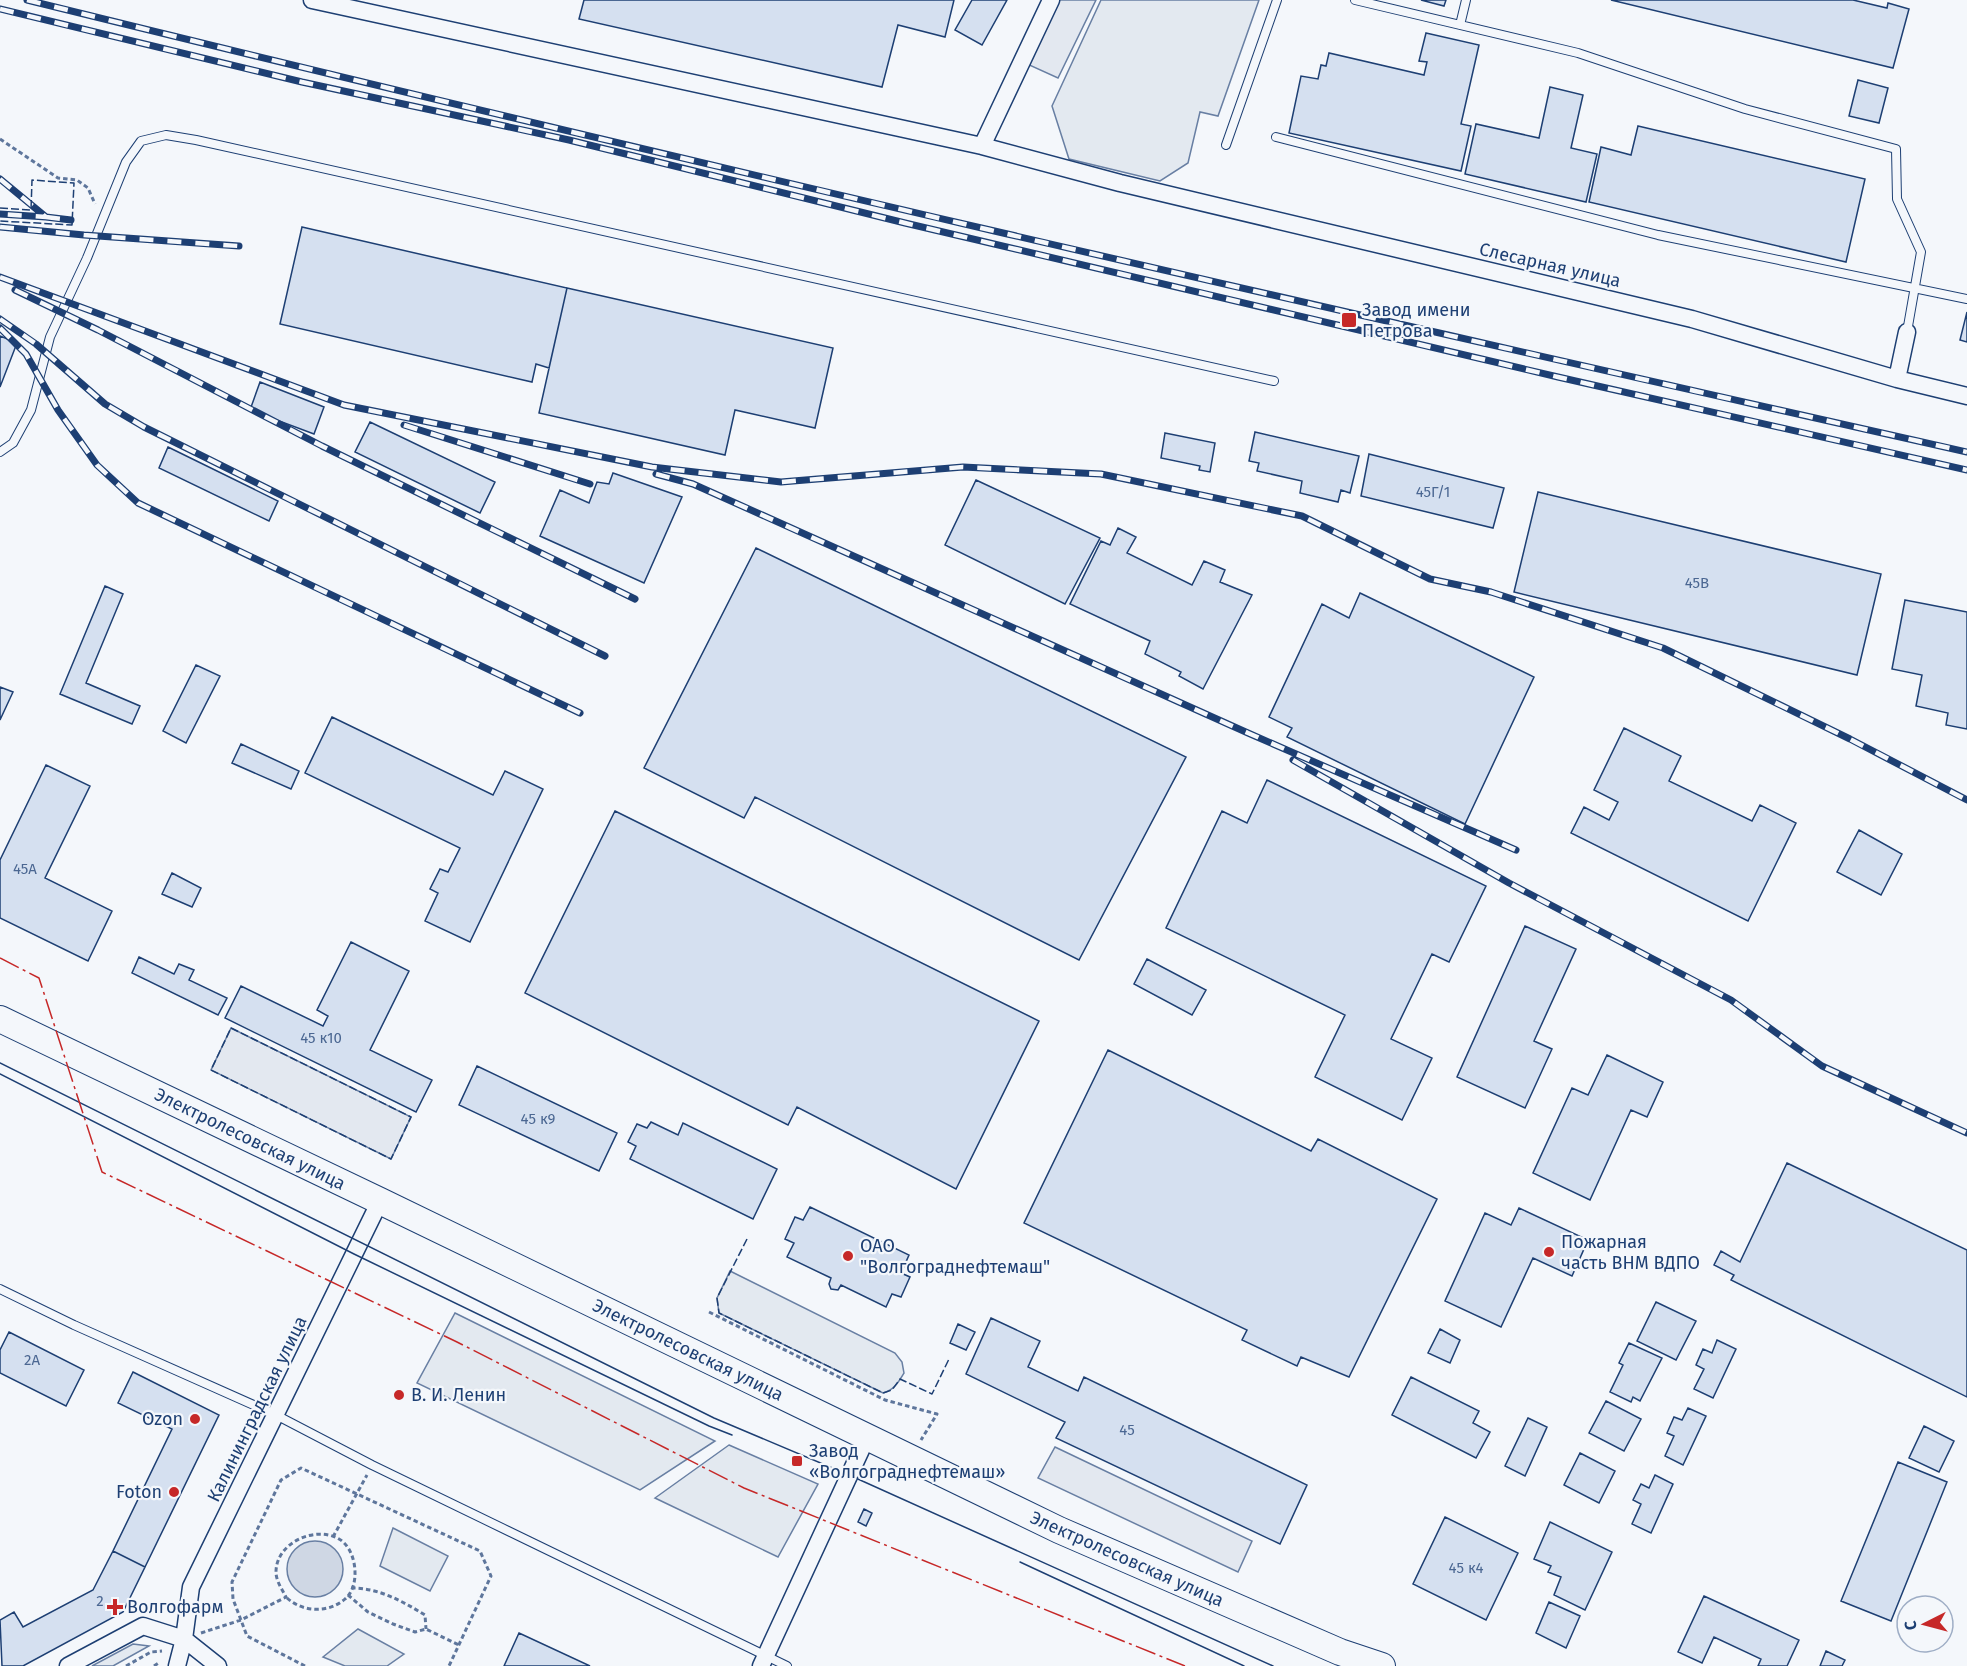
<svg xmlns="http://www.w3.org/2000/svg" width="1967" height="1666" font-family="'Fira Sans',sans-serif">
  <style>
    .green { fill: #e3e9f0; stroke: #687fa3; stroke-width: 1.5 }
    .parking { fill: #e3e8f0; stroke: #687fa3; stroke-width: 1.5 }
    .water { fill: #cfd7e4; stroke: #687fa3; stroke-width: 1.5 }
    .building { fill: #d5e0f0; stroke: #1d3f73; stroke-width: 1.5 }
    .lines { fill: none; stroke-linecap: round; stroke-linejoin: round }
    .service-casing { stroke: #1d3f73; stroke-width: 10 }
    .minor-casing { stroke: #1d3f73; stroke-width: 19 }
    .primary-casing { stroke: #1d3f73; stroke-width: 28 }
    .path { stroke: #5e769c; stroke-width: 3; stroke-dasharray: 4.5 3; stroke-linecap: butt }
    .service { stroke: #f4f7fb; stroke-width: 8 }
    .minor { stroke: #f4f7fb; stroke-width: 16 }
    .primary { stroke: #f4f7fb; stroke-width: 26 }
    .tram { stroke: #1d3f73; stroke-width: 1.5 }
    .rail-casing { stroke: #1d3f73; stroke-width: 7 }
    .rail { stroke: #f4f7fb; stroke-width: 4.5; stroke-dasharray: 14; stroke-linecap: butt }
    .fence { stroke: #1d3f73; stroke-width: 1.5; stroke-dasharray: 8 3; stroke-linecap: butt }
    .power { stroke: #c62828; stroke-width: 1.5; stroke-dasharray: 21 4.5 3 4.5; stroke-linecap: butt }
    .poi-dot { fill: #c62828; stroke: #f4f7fb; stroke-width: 2 }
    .labels { text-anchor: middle; stroke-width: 4.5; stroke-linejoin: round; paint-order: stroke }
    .number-label { font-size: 15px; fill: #4b6792 }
    .street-label { font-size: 18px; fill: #1d3f73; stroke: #f4f7fb }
    .poi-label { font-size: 18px; fill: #1d3f73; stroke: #f4f7fb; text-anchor: start }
  </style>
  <rect width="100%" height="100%" fill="#f4f7fb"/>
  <path class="green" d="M1101,0H1259L1218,116L1200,112L1188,163L1160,181L1069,159L1052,106Z
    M730,1271L895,1353L902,1362L904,1373C898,1383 894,1390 883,1393L719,1313L717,1298Z
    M455,1313L715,1441L640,1490L417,1383Z
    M729,1445L818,1484L778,1557L655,1498Z
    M393,1528L448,1556L430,1591L380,1566Z
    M358,1629L404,1654L387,1666H345L323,1657Z
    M133,1644L149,1646L113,1666H92Z"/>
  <path class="parking" d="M1058,0H1096L1058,78L1027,64Z
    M231,1028L411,1117L391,1159L211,1070Z
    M1055,1447L1252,1541L1238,1572L1038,1478Z"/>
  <path class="water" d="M287 1569a28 28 0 1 1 56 0a28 28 0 1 1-56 0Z"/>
  <path class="building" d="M584,0H954L945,37L898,25L882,87L579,19Z
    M972,0H1007L982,45L955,30Z
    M1421,0H1446L1444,6Z
    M1611,0H1853L1887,8L1888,3L1909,9L1893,68Z
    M1426,33L1479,45L1461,124L1471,126L1461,171L1289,133L1301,76L1318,79L1321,65L1326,66L1329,53L1424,75L1427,62L1419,61Z
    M1858,80L1888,88L1879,123L1849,116Z
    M1550,87L1583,95L1571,148L1597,154L1586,202L1465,174L1476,124L1539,138Z
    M1638,126L1865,179L1846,262L1589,202L1601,147L1631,155Z
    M302,227L567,288L549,368L536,364L532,382L280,324Z
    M567,288L833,348L815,428L735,410L725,455L539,413Z
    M1967,312V342L1960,340Z
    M0,336L17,343L0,387Z
    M260,382L324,407L314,434L250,410Z
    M370,422L495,482L480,513L355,452Z
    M1255,432L1359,456L1350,493L1341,490L1338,502L1300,493L1302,481L1257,471L1259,463L1249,461Z
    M1165,433L1215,443L1210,472L1199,470L1200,466L1161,458Z
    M168,447L278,501L269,521L159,468Z
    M1369,454L1504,488L1493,528L1361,496Z
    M613,473L682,497L644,583L540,536L560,490L589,503L597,482L609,484Z
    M976,480L1100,538L1065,604L945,545Z
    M1538,492L1881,574L1857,675L1514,592Z
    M1118,528L1136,537L1127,553L1192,585L1204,561L1225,570L1220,582L1252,595L1203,689L1179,676L1181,672L1145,654L1150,641L1070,604L1101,541L1110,545Z
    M756,548L1186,757L1079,960L755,797L744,818L644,768Z
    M105,586L123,594L86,683L140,706L132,724L60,694Z
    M1360,593L1534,677L1465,824L1287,737L1292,728L1269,717L1322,604L1349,618Z
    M1905,600L1967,612V729L1946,725L1948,713L1916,706L1922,675L1892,669Z
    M196,665L220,676L186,743L163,731Z
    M0,687L13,692L0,720Z
    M332,717L493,795L505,771L543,789L470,942L425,921L438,893L430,889L440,869L448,872L460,848L305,773Z
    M1624,728L1681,756L1669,781L1752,821L1760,805L1796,823L1748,921L1571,833L1584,807L1609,820L1618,802L1594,790Z
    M241,744L299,771L291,789L232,763Z
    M46,765L90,786L45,878L112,911L88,961L0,918V860Z
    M1267,780L1486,886L1449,962L1432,954L1391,1039L1432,1058L1402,1120L1315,1077L1345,1015L1166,928L1222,811L1247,823Z
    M615,811L1039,1021L956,1189L797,1107L788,1125L525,993Z
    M1859,830L1902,854L1881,895L1837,872Z
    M172,873L201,888L192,907L162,894Z
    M1525,926L1576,949L1534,1041L1552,1049L1525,1108L1457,1077Z
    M351,942L409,971L370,1050L432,1080L416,1112L225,1018L241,986L323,1026L328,1016L317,1010Z
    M139,957L174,974L179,964L194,970L189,980L227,998L218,1015L132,973Z
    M1147,959L1206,990L1192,1015L1134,984Z
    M1108,1050L1311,1151L1318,1139L1437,1199L1349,1377L1301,1357L1297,1366L1242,1340L1247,1330L1024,1223Z
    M1607,1055L1663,1082L1647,1117L1631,1110L1590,1200L1533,1173L1572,1088L1588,1095Z
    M477,1066L617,1133L599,1171L459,1105Z
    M651,1122L678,1135L683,1123L777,1169L753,1219L630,1159L636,1146L628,1142L637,1124L647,1128Z
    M1787,1163L1967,1250V1397L1731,1280L1734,1275L1714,1265L1721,1251L1740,1262Z
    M810,1207L909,1255L901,1273L910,1277L901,1297L892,1294L886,1307L841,1285L838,1290L831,1289L829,1284L831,1278L787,1257L794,1243L785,1239L795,1217L803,1220Z
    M1519,1208L1588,1240L1572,1276L1533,1258L1501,1327L1445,1301L1485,1213L1511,1225Z
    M1656,1302L1696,1321L1676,1360L1637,1341Z
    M991,1318L1040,1341L1028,1367L1078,1391L1084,1377L1307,1485L1280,1544L1056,1438L1065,1422L966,1374Z
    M958,1324L975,1332L966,1350L950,1343Z
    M1440,1329L1460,1340L1450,1363L1428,1353Z
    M9,1332L84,1370L66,1406L0,1373V1350Z
    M1717,1340L1736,1349L1713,1398L1694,1389L1704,1369L1696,1365L1703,1349L1712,1353Z
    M1629,1343L1662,1358L1640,1401L1633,1397L1631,1402L1610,1392L1623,1365L1619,1363Z
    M133,1372L219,1415L145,1567L113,1551L172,1429L118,1403Z
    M1411,1377L1479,1411L1473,1423L1490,1432L1476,1458L1392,1415Z
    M1606,1401L1641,1419L1624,1451L1589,1433Z
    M1688,1408L1706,1416L1683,1465L1665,1456L1674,1436L1667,1433L1674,1417L1682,1420Z
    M1528,1418L1547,1427L1525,1476L1505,1466Z
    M1924,1426L1954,1441L1939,1472L1909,1458Z
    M1580,1453L1615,1471L1599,1503L1564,1485Z
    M1898,1462L1947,1482L1891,1621L1841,1601Z
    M1655,1475L1673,1484L1651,1533L1632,1524L1641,1504L1633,1500L1641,1484L1649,1488Z
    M864,1509L872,1513L866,1526L858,1522Z
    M1445,1517L1518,1553L1486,1620L1413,1584Z
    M1550,1522L1612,1552L1585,1610L1554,1595L1561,1577L1548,1572L1551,1566L1534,1559Z
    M113,1551L145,1567L123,1612L23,1666H2L0,1620L14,1612L23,1627L93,1590Z
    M1704,1596L1799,1640L1787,1666H1758L1761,1659L1714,1637L1702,1663L1678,1652Z
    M1549,1602L1580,1616L1566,1648L1536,1633Z
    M519,1633L590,1666H504Z
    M1826,1651L1845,1660L1842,1666H1820Z"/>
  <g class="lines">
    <defs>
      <path id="service" d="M1355,0L1578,53L1745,109L1896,149L1897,199L1921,252L1907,332
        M1460,25L1466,0
        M1276,137L1658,235L1967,299
        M1226,145L1277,0
        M0,452L13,443L31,410L50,337L87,258L126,162L141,141L166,135L196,140L1274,381
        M0,1289L74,1325L276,1415L372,1465L787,1666"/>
      <path id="minor" d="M312,0L982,146L1120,183L1692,319L1897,379L1967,396
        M982,146L1051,0
        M1897,379L1907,332
        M68,1666L143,1626L184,1639L218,1666
        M177,1666L184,1639L191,1587L380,1201
        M761,1666L867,1437"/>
      <path id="primary" d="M0,1019L380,1201L1059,1530L1340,1652L1382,1666"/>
    </defs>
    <use href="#service" class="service-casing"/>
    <use href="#minor" class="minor-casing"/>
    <use href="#primary" class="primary-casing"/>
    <path class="path" d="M0,139L58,178L77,180L88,188L95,204
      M709,1312L885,1400L937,1414L921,1440
      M333,1537L367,1475
      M351,1588C379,1588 402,1601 425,1615L426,1629
      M348,1595L368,1612L393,1624L415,1632L426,1629L459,1645
      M201,1633L241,1620L286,1597C282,1589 276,1581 276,1572C276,1543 315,1525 339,1539C357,1549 361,1586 345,1599C328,1614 301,1612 286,1597
      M126,1666L151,1652L162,1651
      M154,1666L160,1662
      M305,1666L247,1636L233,1599L232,1582L281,1480L301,1468L480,1551L491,1576L449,1666"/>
    <use href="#service" class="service"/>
    <use href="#minor" class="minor"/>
    <use href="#primary" class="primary"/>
    <path class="tram" d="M0,1063L714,1418L849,1475L1273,1666
      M0,1074L354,1254L709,1426L732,1435
      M1020,1562L1244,1666"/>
    <defs>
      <path id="rail" d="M27,0C671,159 1319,307 1967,452
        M0,9L302,82L569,140L905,223L1558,377L1967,470
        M0,179L46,217L0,214
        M46,217L71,220
        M0,227L84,235L239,246
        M0,277L344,405L652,467L781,482L963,467L1101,474L1302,516L1430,579L1491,592L1663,648L1850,739L1967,800
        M15,290L98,330L322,446L635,599
        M0,319L36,344L105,404L144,427L605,656
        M0,328L26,354L58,410L97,465L138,503L580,713
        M404,425L590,484
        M656,474L693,484L1248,733L1516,850
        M1293,760L1509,883L1731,1000L1822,1066L1967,1133"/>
    </defs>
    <use href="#rail" class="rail-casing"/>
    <use href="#rail" class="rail"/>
    <path class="fence" d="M0,208L31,210L32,180L74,183L72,225L0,221
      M231,1028L411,1117L391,1159L211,1070Z
      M747,1239L717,1298L719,1313L883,1393L892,1390L900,1379L932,1394L949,1359"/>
    <path class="power" d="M0,958L39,978L102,1172L457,1342L744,1488L1185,1666"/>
  </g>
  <g class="poi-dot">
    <rect x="1341" y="312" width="16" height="16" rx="3"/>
    <circle cx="1549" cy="1252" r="6"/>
    <circle cx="848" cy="1256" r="6"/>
    <circle cx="399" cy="1395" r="6"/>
    <circle cx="195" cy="1419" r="6"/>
    <rect x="791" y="1455" width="12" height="12" rx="3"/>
    <circle cx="174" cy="1492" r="6"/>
    <path d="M112 1598h6v6h6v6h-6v6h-6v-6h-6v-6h6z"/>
  </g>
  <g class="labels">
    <g class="number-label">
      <text x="1433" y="497">45Г/1</text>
      <text x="1697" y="588">45В</text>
      <text x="25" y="874">45А</text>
      <text x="321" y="1043">45 к10</text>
      <text x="538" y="1124">45 к9</text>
      <text x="32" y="1365">2А</text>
      <text x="1127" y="1435">45</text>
      <text x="1466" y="1573">45 к4</text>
      <text x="100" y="1606">2</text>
    </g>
    <g class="street-label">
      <text transform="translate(1550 265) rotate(13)" y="6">Слесарная улица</text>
      <text transform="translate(250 1139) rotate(26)" y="6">Электролесовская улица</text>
      <text transform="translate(688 1350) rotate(26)" y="6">Электролесовская улица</text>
      <text transform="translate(257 1409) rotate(-64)" y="6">Калининградская улица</text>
      <text transform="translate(1127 1559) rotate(24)" y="6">Электролесовская улица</text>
    </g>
    <g class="poi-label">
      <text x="1362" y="316">Завод имени<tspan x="1362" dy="21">Петрова</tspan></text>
      <text x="1561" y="1248">Пожарная<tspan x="1561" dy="21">часть ВНМ ВДПО</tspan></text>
      <text x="860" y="1252">ОАО<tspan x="860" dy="21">"Волгограднефтемаш"</tspan></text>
      <text x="411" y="1401">В. И. Ленин</text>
      <text x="183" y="1425" text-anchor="end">Ozon</text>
      <text x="809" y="1457">Завод<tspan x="809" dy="21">«Волгограднефтемаш»</tspan></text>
      <text x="162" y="1498" text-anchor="end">Foton</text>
      <text x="127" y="1613">Волгофарм</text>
    </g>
  </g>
  <g transform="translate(1925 1624) rotate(264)"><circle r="28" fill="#f4f7fb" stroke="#9eadc5" stroke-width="1.5"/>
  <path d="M0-4.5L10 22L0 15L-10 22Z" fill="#c62828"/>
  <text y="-9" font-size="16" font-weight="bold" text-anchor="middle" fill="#1d3f73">С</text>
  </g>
</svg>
